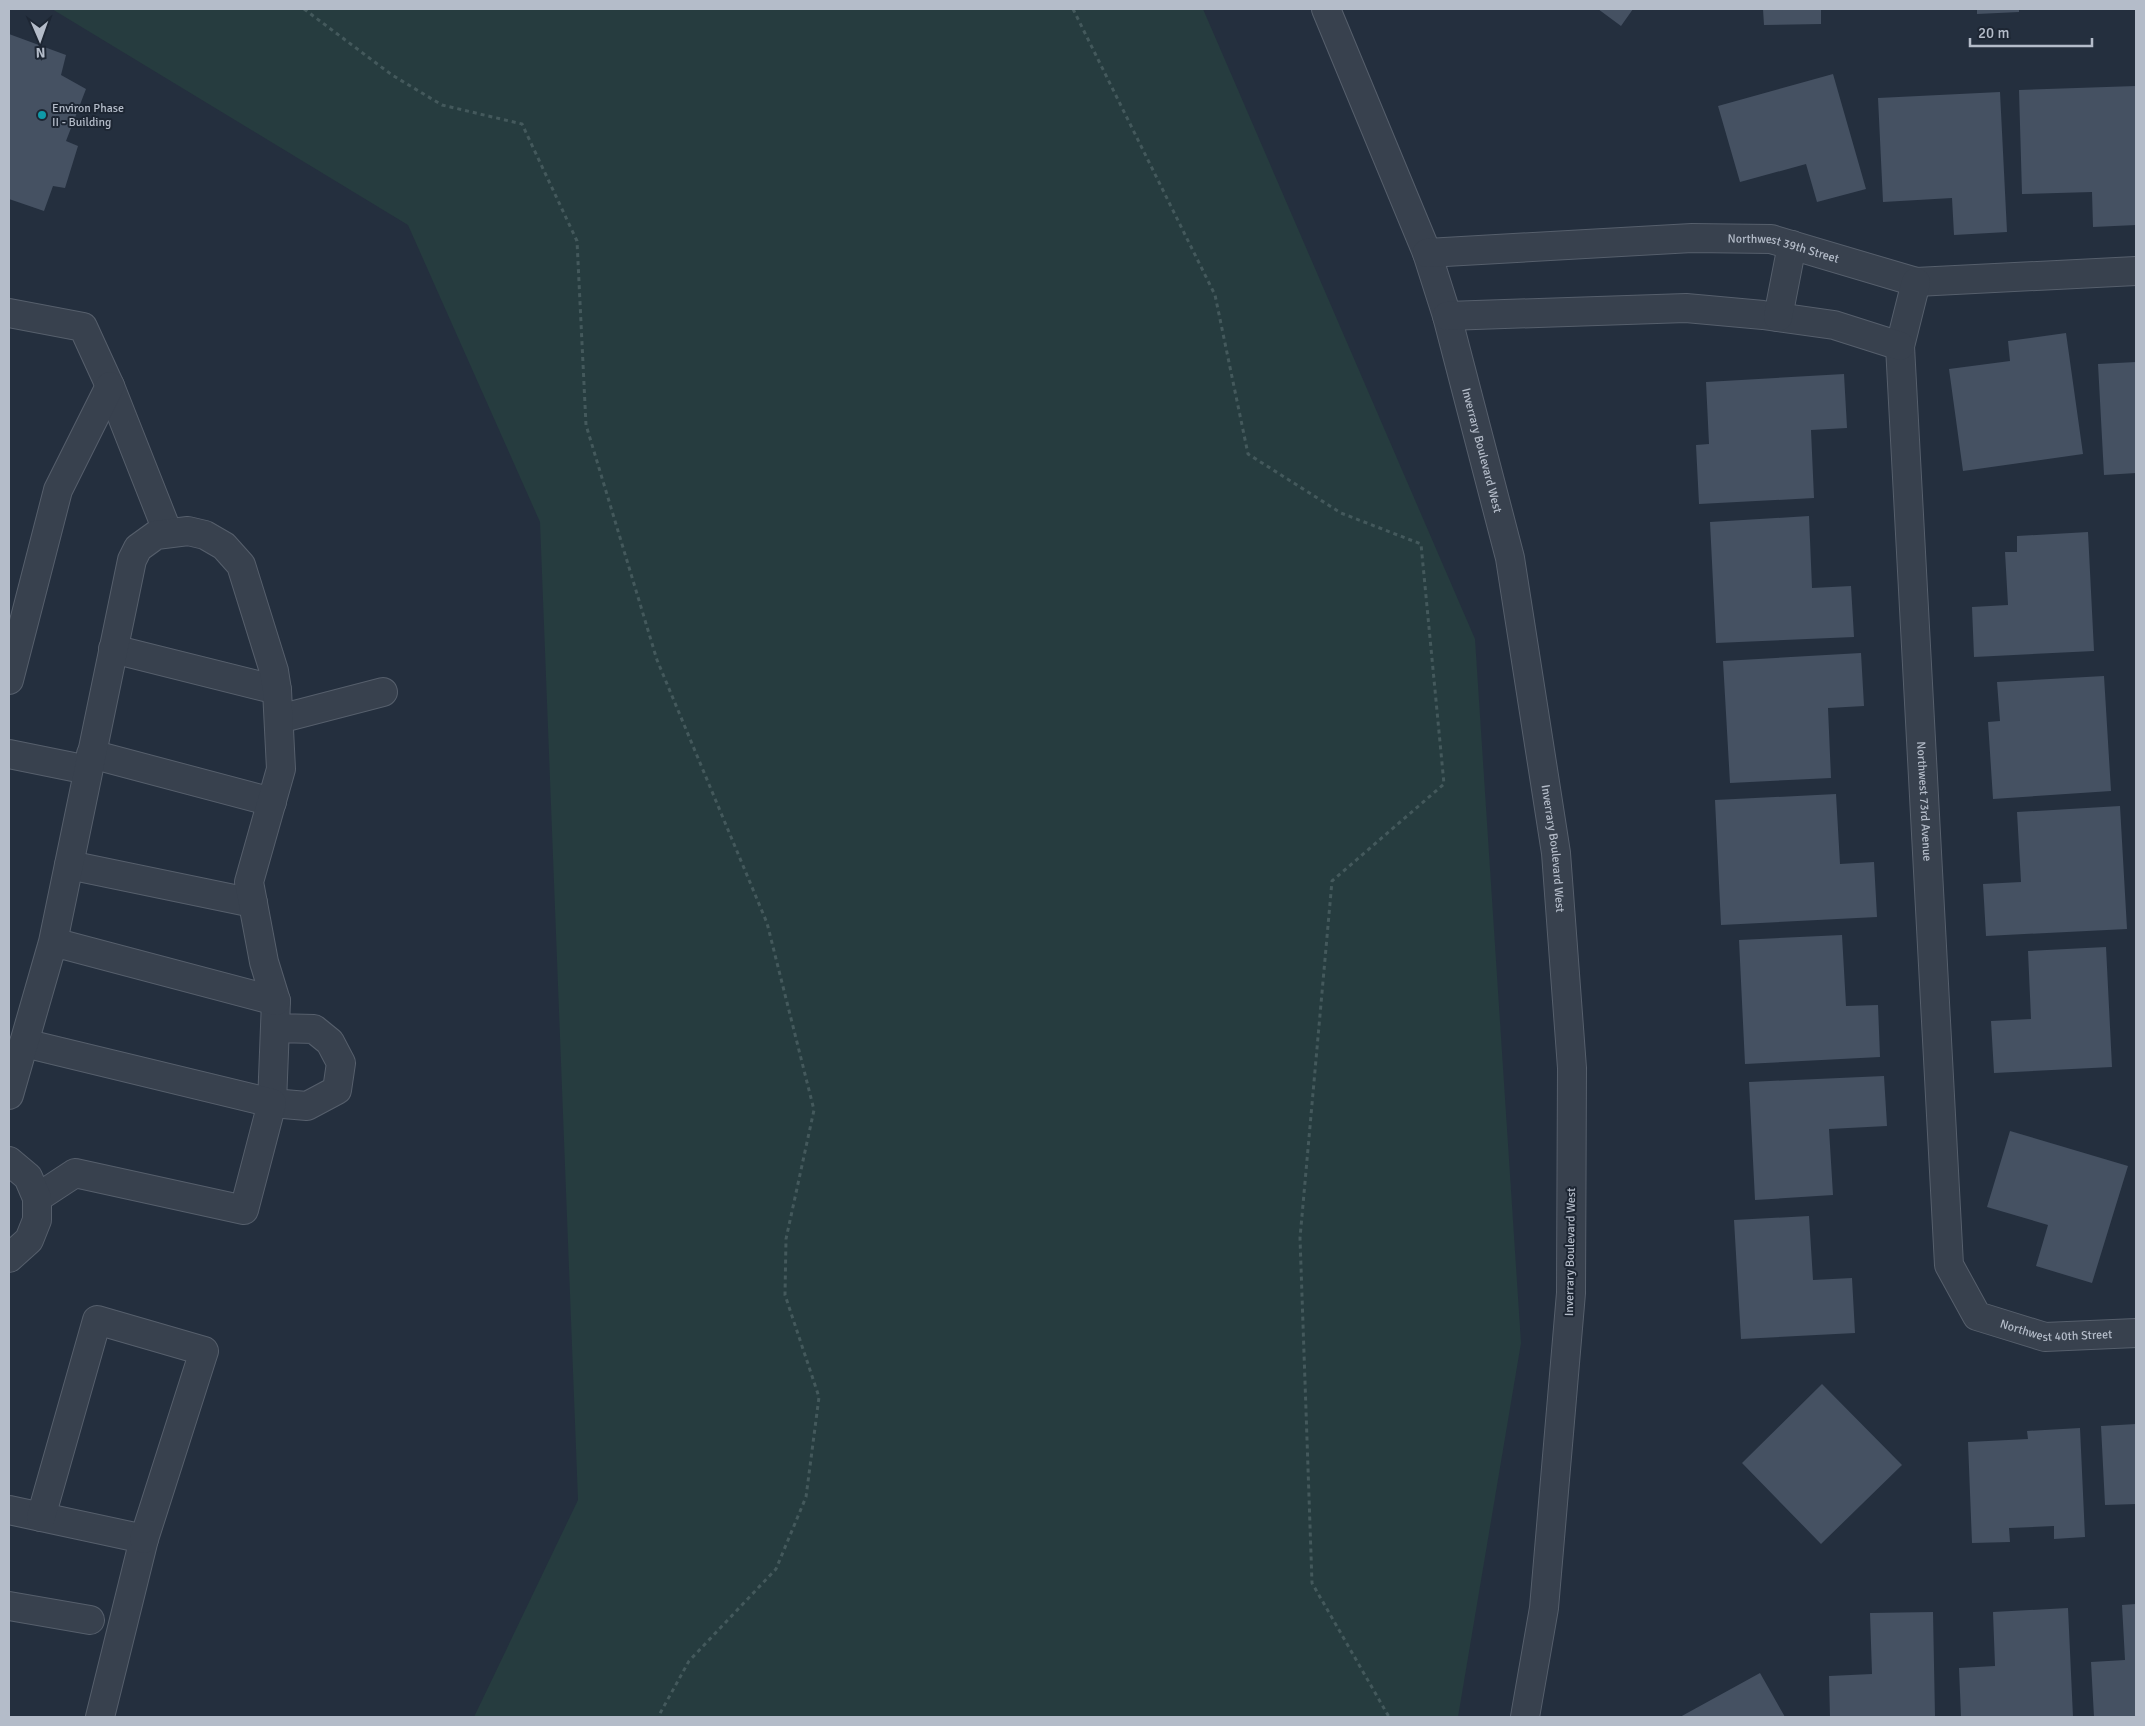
<svg xmlns="http://www.w3.org/2000/svg" width="2145" height="1726" font-family="Signika,sans-serif">
  <style>
    .green { fill: #263c3f }
    .building { fill: #455162 }
    .lines { fill: none; stroke-linecap: round; stroke-linejoin: round }
    .minor-casing { stroke: #565f6c; stroke-width: 30 }
    .path { stroke: #44595c; stroke-width: 3; stroke-dasharray: 4 4; stroke-linecap: butt }
    .minor { stroke: #38414e; stroke-width: 28 }
    .culture-dot { fill: #0f9aa8; stroke: #1d2633; stroke-width: 2 }
    .labels { text-anchor: middle; stroke-width: 4; stroke-linejoin: round; paint-order: stroke }
    .poi-label { font-size: 12px; fill: #b4bcc9; stroke: #1d2633; text-anchor: start }
    .street-label { font-size: 12px; fill: #b4bcc9; stroke: #1d2633 }
  </style>
  <rect width="100%" height="100%" fill="#242f3e"/>
  <path class="green" d="M52,9H1203L1475,639L1521,1343L1458,1717H474L578,1500L540,522L408,225Z"/>
  <path class="building" d="M1598,9H1633L1621,26Z
    M1763,9H1821V24L1764,25Z
    M1977,9H2019V12L1977,14Z
    M9,34L66,55L61,75L86,89L66,141L78,146L65,188L53,186L44,211L9,199Z
    M1833,74L1866,189L1817,202L1806,164L1740,182L1718,106Z
    M2136,86V225L2093,227L2092,192L2022,194L2019,90Z
    M2000,92L2007,232L1954,235L1952,198L1883,202L1878,98Z
    M2066,333L2083,454L1963,471L1949,369L2010,361L2008,341Z
    M2136,362V473L2104,475L2098,364Z
    M1844,374L1847,428L1811,430L1814,498L1699,504L1696,445L1709,444L1706,382Z
    M1809,516L1812,588L1851,586L1854,637L1716,643L1710,522Z
    M2088,532L2094,651L1974,657L1972,607L2008,605L2005,552H2017V536Z
    M1861,653L1864,706L1828,708L1831,778L1730,783L1723,661Z
    M2104,676L2111,791L1993,799L1988,722L2000,721L1997,682Z
    M1836,794L1840,864L1874,862L1877,917L1721,925L1715,800Z
    M2120,806L2127,929L1986,936L1983,884L2021,882L2017,812Z
    M1842,935L1846,1006L1878,1005L1880,1057L1745,1064L1739,940Z
    M2106,947L2112,1067L1994,1073L1991,1021L2031,1019L2028,951Z
    M1884,1076L1887,1126L1829,1129L1833,1195L1755,1200L1749,1082Z
    M2010,1131L2128,1166L2092,1283L2036,1266L2048,1225L1987,1207Z
    M1809,1216L1813,1280L1852,1278L1855,1333L1741,1339L1734,1220Z
    M1822,1384L1902,1465L1821,1544L1742,1463Z
    M2136,1424V1504L2105,1505L2101,1426Z
    M2080,1428L2085,1537L2054,1539V1526L2009,1528L2010,1542L1972,1543L1968,1442L2028,1439L2027,1431Z
    M2136,1604V1717H2094L2091,1662L2125,1660L2122,1605Z
    M2068,1608L2073,1717H1961L1959,1668L1995,1666L1993,1612Z
    M1933,1612L1935,1717H1830L1829,1676L1872,1674L1870,1613Z
    M1760,1673L1785,1717H1680Z"/>
  <g class="lines">
    <defs>
      <g id="minor">
        <path id="s1" d="M1326,9L1427,253L1447,316L1510,558L1556,853L1572,1068L1571,1293L1544,1608L1525,1717"/>
        <path id="s2" d="M1427,253L1692,238L1771,239L1916,282L2136,271"/>
        <path id="s3" d="M1916,282L1900,346L1949,1265L1977,1316L2045,1337L2136,1333"/>
        <path d="M9,313L83,327L110,386L168,533"/>
        <path d="M1447,316L1686,308L1763,315L1834,325L1900,346"/>
        <path d="M1778,317L1792,245"/>
        <path d="M113,649L277,690"/>
        <path d="M9,680L58,490L110,386"/>
        <path d="M279,719L383,692"/>
        <path d="M9,754L88,770"/>
        <path d="M91,754L272,802"/>
        <path d="M69,865L253,903"/>
        <path d="M276,1001L272,1103L307,1106L337,1090L341,1063L330,1042L314,1029L276,1028"/>
        <path d="M24,1043L272,1103L244,1210L75,1173L37,1198"/>
        <path d="M9,1095L53,942L132,560L138,548L156,535L188,531L205,535L224,546L241,565L274,671L277,690L281,769L249,882L264,962L276,1001L53,942"/>
        <path d="M9,1161L28,1177L37,1198V1220L29,1240L9,1258"/>
        <path d="M9,1510L144,1539L100,1717"/>
        <path d="M41,1517L97,1320L204,1351L144,1539"/>
        <path d="M9,1606L90,1620"/>
      </g>
    </defs>
    <use href="#minor" class="minor-casing"/>
    <path class="path" d="M304,9L392,75L442,105L522,124L577,241L586,425L657,660L767,923L814,1110L786,1239L785,1295L819,1397L806,1497L776,1569L689,1661L658,1717
      M1073,9L1215,295L1248,454L1341,513L1421,544L1444,784L1332,881L1300,1238L1312,1583L1389,1717"/>
    <use href="#minor" class="minor"/>
  </g>
  <circle class="culture-dot" cx="42" cy="115" r="5"/>
  <g class="labels">
    <g class="poi-label">
      <text x="52" y="112">Environ Phase<tspan x="52" dy="14">II - Building</tspan></text>
    </g>
    <g class="street-label">
      <text dy="4" stroke="none"><textPath href="#s2" startOffset="358">Northwest 39th Street</textPath></text>
      <text dy="4" stroke="none"><textPath href="#s1" startOffset="469">Inverrary Boulevard West</textPath></text>
      <text dy="4" stroke="none"><textPath href="#s3" startOffset="522">Northwest 73rd Avenue</textPath></text>
      <text dy="4" stroke="none"><textPath href="#s1" startOffset="874">Inverrary Boulevard West</textPath></text>
      <text transform="translate(1570 1252) rotate(-89)" y="4">Inverrary Boulevard West</text>
      <text dy="4" stroke="none"><textPath href="#s3" startOffset="1126">Northwest 40th Street</textPath></text>
    </g>
  </g>
  <rect width="2145" height="1726" fill="none" stroke="#b4bcc9" stroke-width="20"/>
  <g transform="translate(40 40) rotate(178)" stroke="#1d2633" stroke-width="4" paint-order="stroke">
  <path d="M0-4L9 19L0 12L-9 19Z" fill="#b4bcc9"/>
  <text y="-8" font-size="14" font-weight="bold" text-anchor="middle" fill="#b4bcc9">N</text>
  </g>
  <path d="M1970 38v8h122v-8" fill="none" stroke="#b4bcc9" stroke-width="2.5"/>
  <text x="1978" y="38" font-size="15" fill="#b4bcc9" stroke="#1d2633" stroke-width="4" paint-order="stroke">20 m</text>
</svg>
